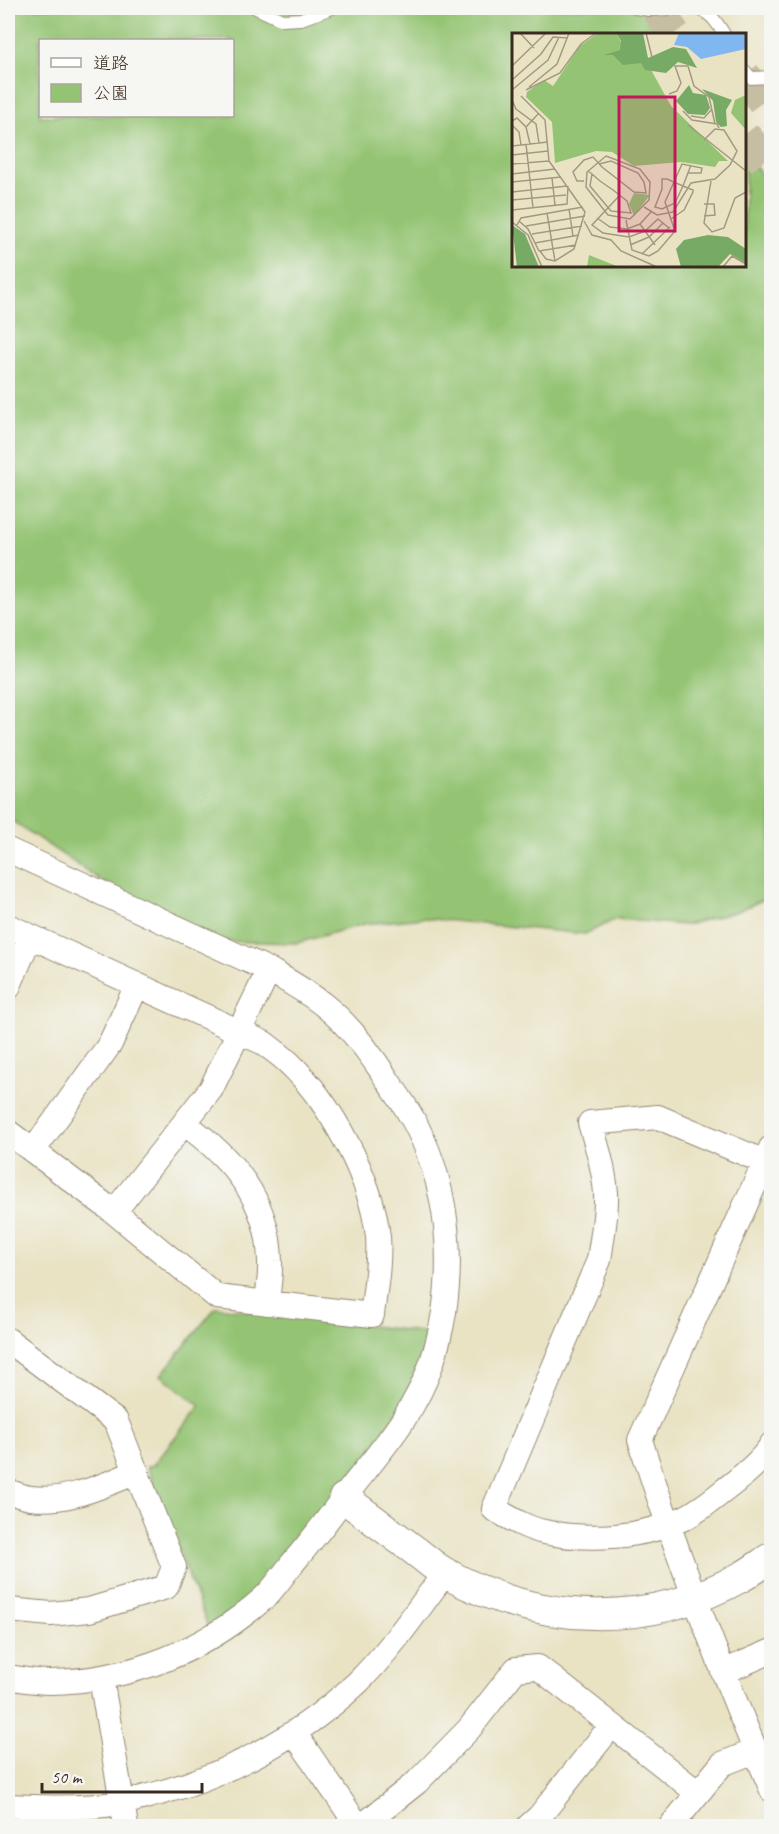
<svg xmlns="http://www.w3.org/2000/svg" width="779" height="1834" font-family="Caveat,'Klee One',sans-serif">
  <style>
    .green { fill: #94c473; stroke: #687748; stroke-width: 1.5; fill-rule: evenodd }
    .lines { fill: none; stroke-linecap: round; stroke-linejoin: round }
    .primary-tunnel { stroke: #c6bea3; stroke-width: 33; stroke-dasharray: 33 16; stroke-linecap: butt }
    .service-casing { stroke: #928671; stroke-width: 14 }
    .minor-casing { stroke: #928671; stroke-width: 26 }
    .tertiary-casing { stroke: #928671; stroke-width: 32 }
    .service { stroke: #fff; stroke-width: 12 }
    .minor { stroke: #fff; stroke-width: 24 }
    .tertiary { stroke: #fff; stroke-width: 30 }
    .inset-road { fill: none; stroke: #a39982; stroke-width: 1.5 }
    .view { fill: #c2185b; fill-opacity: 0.15; stroke: #c2185b; stroke-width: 3 }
    .inset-edge { fill: none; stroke: #3b2a1e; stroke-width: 3 }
  </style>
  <rect width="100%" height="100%" fill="#f6f6f2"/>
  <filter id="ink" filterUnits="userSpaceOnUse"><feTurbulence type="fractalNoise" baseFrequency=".0167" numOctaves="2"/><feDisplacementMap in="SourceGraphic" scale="12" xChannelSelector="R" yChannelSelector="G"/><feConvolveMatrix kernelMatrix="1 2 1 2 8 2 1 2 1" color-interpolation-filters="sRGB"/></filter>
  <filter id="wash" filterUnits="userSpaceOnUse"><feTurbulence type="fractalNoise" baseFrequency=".008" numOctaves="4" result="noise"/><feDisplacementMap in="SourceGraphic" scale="24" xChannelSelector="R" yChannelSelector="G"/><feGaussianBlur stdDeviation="1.35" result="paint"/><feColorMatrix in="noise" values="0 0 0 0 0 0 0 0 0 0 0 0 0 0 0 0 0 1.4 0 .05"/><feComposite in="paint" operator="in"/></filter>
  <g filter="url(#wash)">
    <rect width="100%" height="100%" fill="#e9e3c4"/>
    <path class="green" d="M8,8H656L669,34H514V266H744L745,155L771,185V896L738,911L686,925L616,919L585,934L423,918L364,924L297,943L213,941L150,913L8,818ZM40,40H232V116H40Z
      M216,1307L428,1333L419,1365L403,1403L376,1444L251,1598L208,1627L147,1467L153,1465L200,1406L161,1375Z"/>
  </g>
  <g filter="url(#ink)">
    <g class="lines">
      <path class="primary-tunnel" d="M657,8L674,34
        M744,75L772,113
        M744,135L772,170"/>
      <defs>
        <path id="service" d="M256,8L282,20L301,19L332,8
          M636,8L650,10L685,8
          M693,8C709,10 716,21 724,34
          M744,70L751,78L772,77"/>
        <path id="minor" d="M8,850L269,970C288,981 308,992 325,1006C351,1027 371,1054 388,1081C398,1095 408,1110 416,1125C453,1197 457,1285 432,1362C413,1419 374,1457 339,1504C324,1525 308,1545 291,1565C283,1575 275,1587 265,1597C205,1651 130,1681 49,1682C35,1682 21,1679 8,1677
          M8,926L264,1043C273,1050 282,1056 289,1063C331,1103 372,1179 378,1237C380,1262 375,1290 372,1315L217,1297L114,1212L8,1132
          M8,988L30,936
          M185,1124C231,1157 269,1200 270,1261C271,1275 268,1289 267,1303
          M771,1148L640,1440C678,1559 723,1675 772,1790
          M33,1151L110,1044L137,985
          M772,1165L658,1117L590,1123C597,1146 604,1169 606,1193C607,1215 602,1238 599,1260L494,1509C510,1518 526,1528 544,1532C589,1541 643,1538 684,1518C699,1511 713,1499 726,1489C741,1477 762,1461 772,1444
          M114,1212L211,1089L269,970
          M8,1340L116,1421L174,1567L166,1587L89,1610L51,1614L8,1610
          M8,1491C15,1494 23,1497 31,1498C68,1503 103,1485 137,1472
          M723,1672L772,1651
          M101,1678L126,1826
          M295,1734L358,1826
          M8,1806C45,1808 84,1809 121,1803C134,1801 148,1796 160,1793C234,1772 301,1735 357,1683C389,1652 418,1609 445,1573
          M362,1826L417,1782L469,1729L516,1669L538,1667L698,1793
          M529,1826L539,1817L611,1726
          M671,1826L722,1764L755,1751"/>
        <path id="tertiary" d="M344,1498C367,1515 390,1532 414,1550C425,1558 435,1568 447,1574C540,1625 647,1629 741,1577C751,1572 761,1564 772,1557"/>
      </defs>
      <use href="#service" class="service-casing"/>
      <use href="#minor" class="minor-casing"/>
      <use href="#tertiary" class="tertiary-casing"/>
      <use href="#service" class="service"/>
      <use href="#minor" class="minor"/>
      <use href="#tertiary" class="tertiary"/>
    </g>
  </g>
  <g transform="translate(512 33)">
    <rect width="234" height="234" fill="#e9e3c4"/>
    <path d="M86,0H104L110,11L138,35L159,73L216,128H207L203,134L169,129L122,133L100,119L84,118L43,130L40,89L14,64L15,59L32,47L41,53L68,13ZM234,62V97L219,80L223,67ZM122,160L138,162L122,183L117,171ZM77,222L107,234H75Z" fill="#94c473"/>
    <path d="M104,0H131L136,25L161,14L174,16L185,35L166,29L154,40L133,37L129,30L111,32L101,22H92L108,17L109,8ZM177,52L181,60L194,62L198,75L193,82L176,81L164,68ZM190,56L220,67L214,77L215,93L209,94L204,89L201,68ZM0,192L13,201L27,234H5ZM196,202L216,204L234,216V230L218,221L206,234H169L164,216L172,207Z" fill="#77aa65"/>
    <path d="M167,0H234V16L189,26L175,14L162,12Z" fill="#81b7f0"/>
    <path class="inset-road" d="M8,0L22,15M134,0L140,24M0,33L34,0M0,47L29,21L41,4L56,5M17,54L45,31L57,0M0,57L36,27L47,4M14,57L48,40L69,11L84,0M157,61L165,58L169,50L163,33H176L182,53L197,64L203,91M9,63L33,87L37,128L73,179L62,216L43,228L34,226L28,218M0,67L4,76L24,91L27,110M171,78L180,87L205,91L207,95M179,83L192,85L200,76M0,88L5,85L14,94L18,111M0,92L7,99L9,112M176,92L234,138M14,94L27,80M14,111L21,175M0,113L36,109M0,122L36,118M94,123L128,136L138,149L137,167L118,186L96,182L74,154L75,139ZM0,131L37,128M76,138L80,141L88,148L101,157L115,168L119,180L99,178L78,153L80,141M0,141L43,136M40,145L43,172M72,148H65L61,139L72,127L81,124L90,134L122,159L134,160L132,149L126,140L99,128L87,131M199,148L192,190L200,199L212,195L223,165L234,159M0,149L49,144M0,159L55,153M108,162L80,192L91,200L117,204L133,198L146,186L157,195M234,164V206M0,167L54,162M132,174L145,182L161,179L179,150L203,146L218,132L225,118L212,97L203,96L192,107M57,176L61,203M0,177L55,171L56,153M35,180L43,228M192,183L203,182L202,171H192M85,185L98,194L115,196L128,191L139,179M159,186L172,177L181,159V157L171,153L155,146H150V156L143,174L150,176L163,170L171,153L179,132M114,187L120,217L137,223L146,218L163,198L153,169L170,131L190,135L189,140H176M7,188L16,196L27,218M72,188L80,202L99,207L109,218L145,234M0,189L16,202L30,234M128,191L143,212M5,192L9,185L71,174M14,193L73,183M20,201L70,193M23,210L67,202M118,212L137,204L151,190M27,218L64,212M130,221L158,194M211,234L220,223L234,231"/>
    <path class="view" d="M107,64H163V198H107Z"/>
    <rect width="234" height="234" class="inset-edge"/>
  </g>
  <rect width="779" height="1834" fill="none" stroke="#f6f6f2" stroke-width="30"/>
  <rect x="39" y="39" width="195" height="78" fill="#f6f6f2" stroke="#aba49d" stroke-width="1.5"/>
  <rect x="51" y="58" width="30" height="9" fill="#ffffff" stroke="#aba49d" stroke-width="1.5"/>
  <text x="93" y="69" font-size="18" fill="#3b2a1e">道路</text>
  <rect x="51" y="84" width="30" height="18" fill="#94c473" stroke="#aba49d" stroke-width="1.5"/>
  <text x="93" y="99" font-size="18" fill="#3b2a1e">公園</text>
  <path d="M42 1783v9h160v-9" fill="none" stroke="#3b2a1e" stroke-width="3"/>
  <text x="51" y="1783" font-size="18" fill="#3b2a1e" stroke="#f6f6f2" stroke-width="4.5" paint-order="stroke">50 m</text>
</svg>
